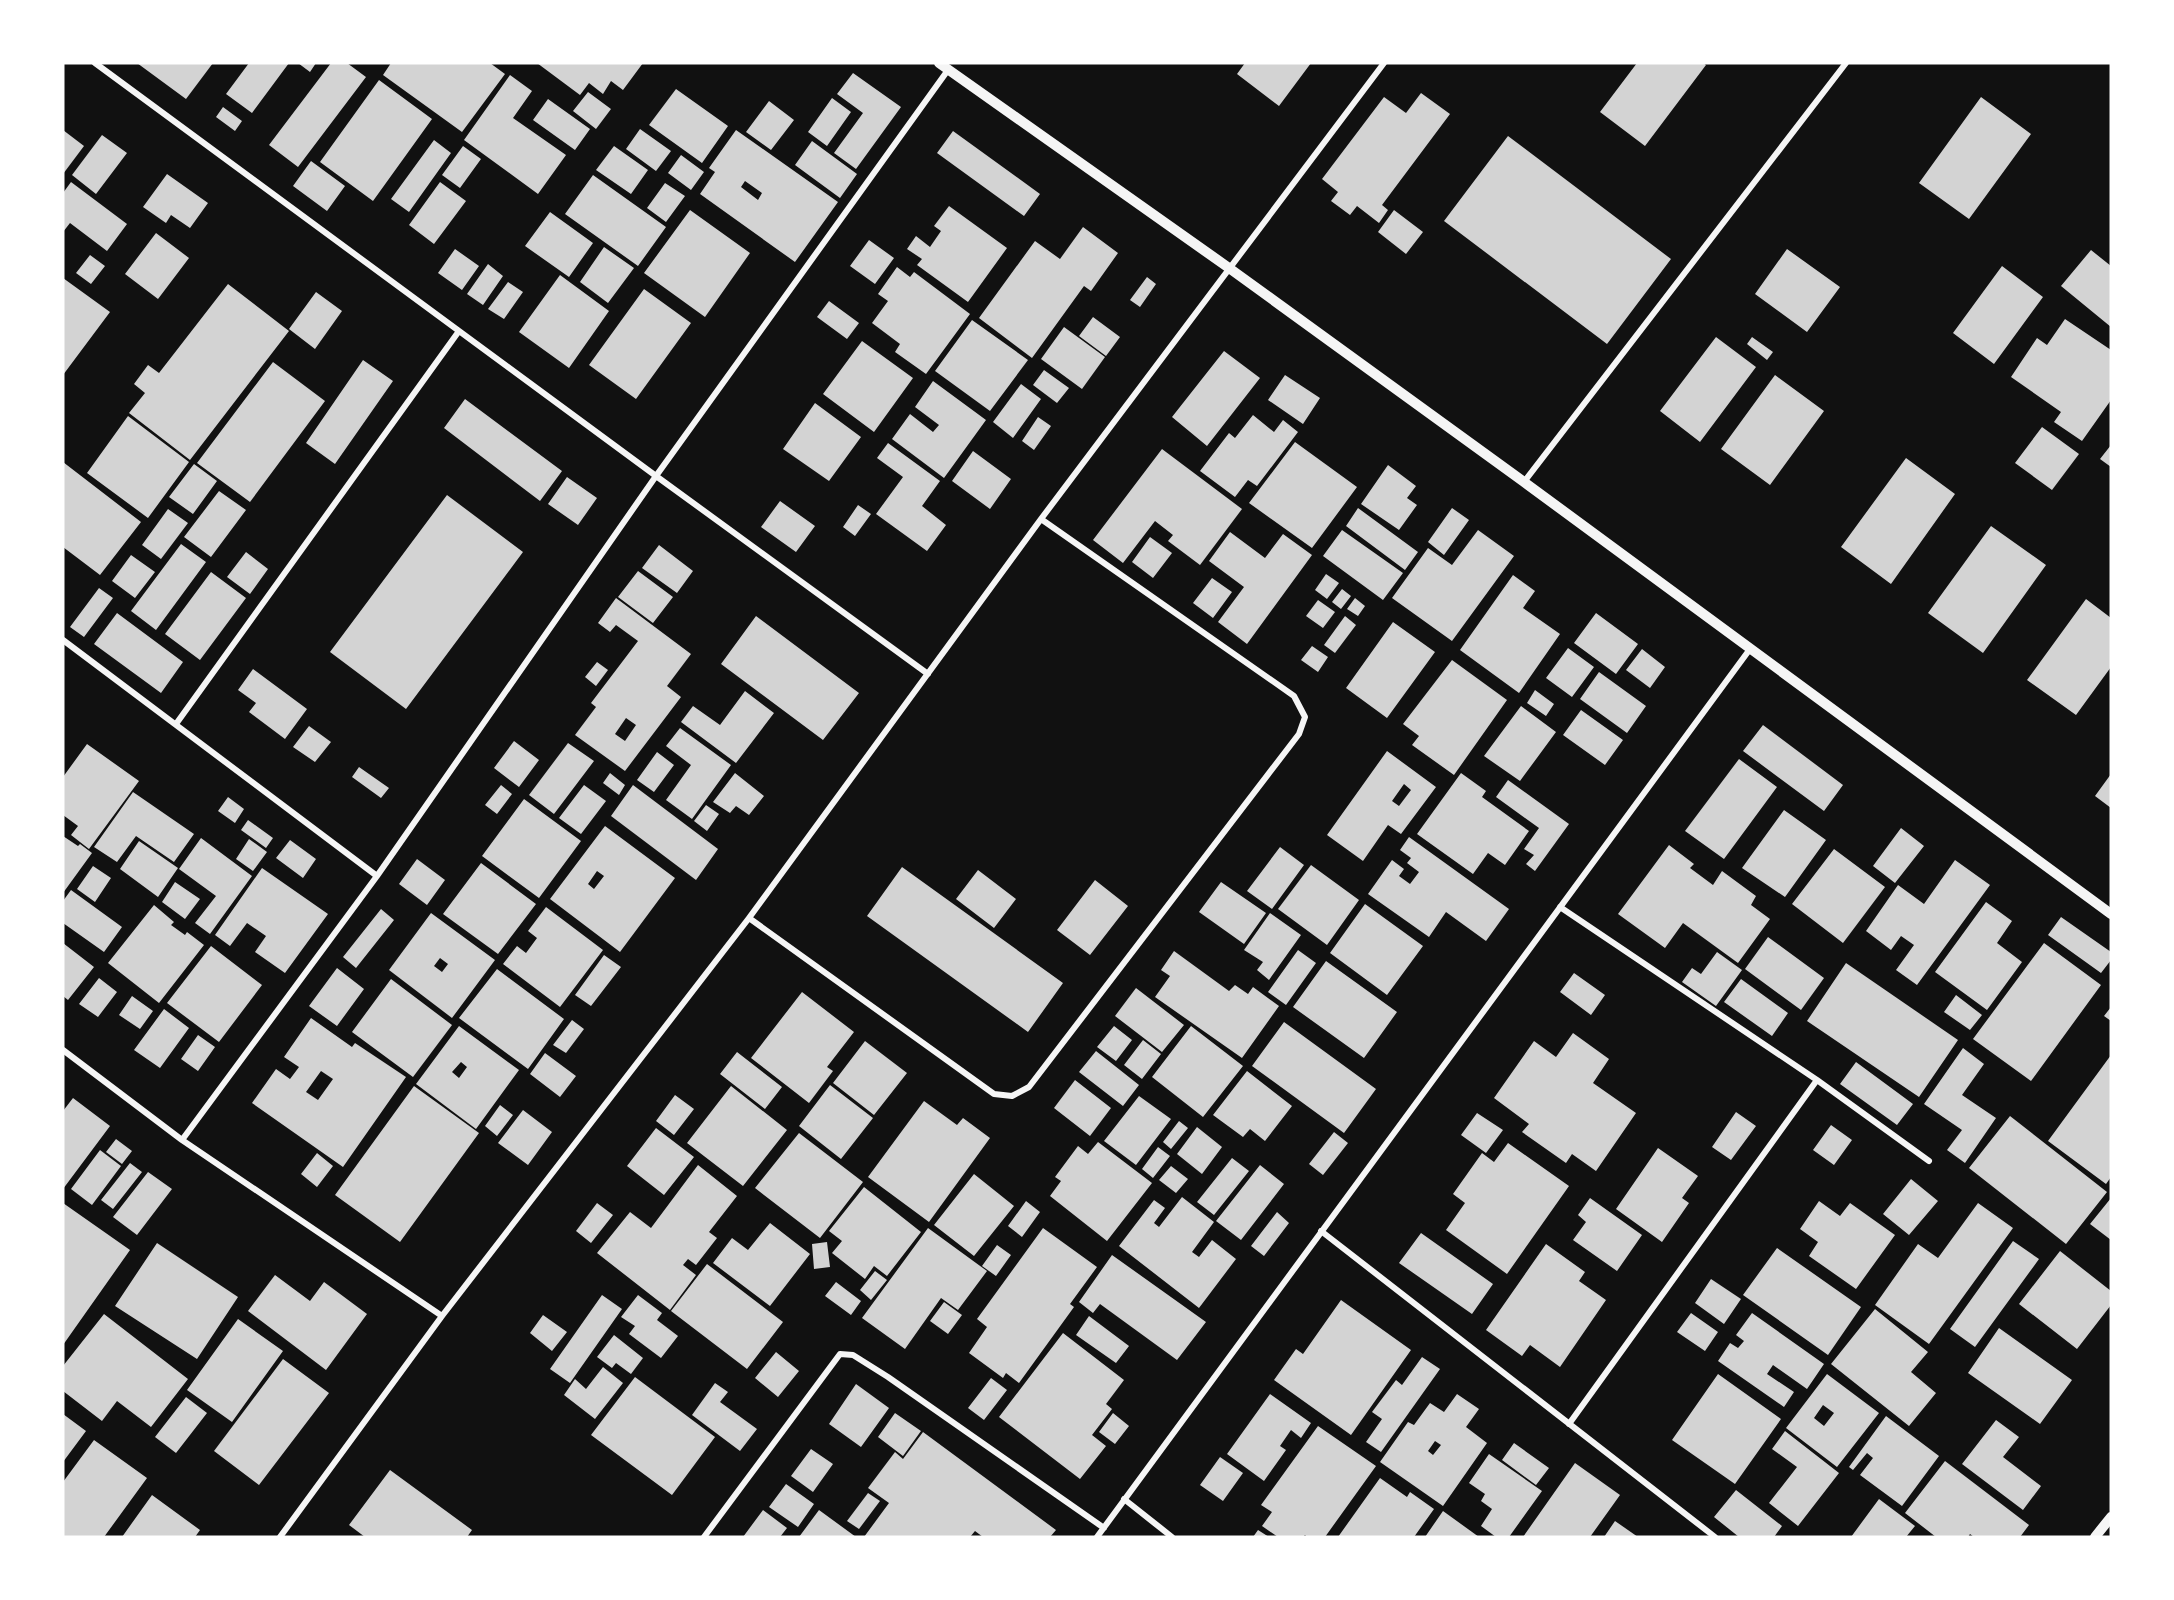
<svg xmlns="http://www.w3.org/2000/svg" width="2174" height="1600" font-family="Signika,sans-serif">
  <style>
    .building { fill: #d3d3d3; fill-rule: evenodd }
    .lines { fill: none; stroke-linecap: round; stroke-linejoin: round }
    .minor { stroke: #f5f5f5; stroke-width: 6 }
    .tertiary { stroke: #f5f5f5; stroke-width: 10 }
  </style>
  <rect width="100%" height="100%" fill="#111"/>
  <path class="building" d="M137,63H213L186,99Z
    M249,63H289L252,113L226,94Z
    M298,63H316L310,72Z
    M331,63H347L366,77L298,167L269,145Z
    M391,63H490L505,74L462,132L383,75Z
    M537,63H643L623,90L611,81L603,94L589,83L580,95Z
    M1245,63H1311L1279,106L1237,74Z
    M1637,63H1703L1706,65L1645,146L1600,112Z
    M853,73L901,107L856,169L834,153L863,113L837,94Z
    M510,75L532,91L513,118L566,155L538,194L464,140Z
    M379,80L432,119L373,201L320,162Z
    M676,89L728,126L702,163L649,125Z
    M588,92L611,109L596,129L573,111Z
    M1421,93L1450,114L1382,205L1388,210L1379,223L1357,206L1350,215L1331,201L1338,192L1322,179L1384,97L1406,113Z
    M1981,97L2031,134L1969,219L1919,183Z
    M832,98L851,112L827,146L808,132Z
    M548,99L590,129L575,150L533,120Z
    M769,101L794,120L771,150L746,132Z
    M223,107L242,121L235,131L216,117Z
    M640,129L671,151L656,171L626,149Z
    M63,130L84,146L63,174Z
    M736,130L838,202L795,262L700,194L715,172L709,168ZM745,181L762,193L758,200L741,187Z
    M953,131L1040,194L1024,216L937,153Z
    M102,135L127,153L96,194L72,175Z
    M1508,136L1671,259L1607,344L1444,221Z
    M434,140L451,153L409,212L391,199Z
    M812,141L857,174L840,198L795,165Z
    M463,146L481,159L460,188L442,175Z
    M614,146L648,170L631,194L596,170Z
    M681,155L704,172L691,190L668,173Z
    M311,161L345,186L327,211L293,186Z
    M167,174L208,203L190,228L171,215L166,223L143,207Z
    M593,175L666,227L638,266L565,214Z
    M71,182L127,224L107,251L70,223L63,232V193Z
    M440,182L466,201L434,244L409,225Z
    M665,183L685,196L666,222L647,208Z
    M949,206L1007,248L968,302L917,265L922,259L907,249L916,236L930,247L941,231L934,226Z
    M690,210L750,253L705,317L644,273Z
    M1394,210L1423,232L1406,254L1378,232Z
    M550,212L593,243L569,277L525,246Z
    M1083,227L1118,253L1091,291L1084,286L1032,358L979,318L1035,241L1060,259Z
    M156,233L189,258L158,299L125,274Z
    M869,240L894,258L875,284L850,266Z
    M604,247L634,268L608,303L580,282Z
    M455,249L479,266L462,290L438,273Z
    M1787,249L1840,287L1807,332L1755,294Z
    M2091,250L2111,266V327L2061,286Z
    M90,255L105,266L91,284L76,273Z
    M488,264L503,276L483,305L467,294Z
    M2002,266L2043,297L1994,364L1953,333Z
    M897,267L910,277L914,272L970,314L926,374L895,352L900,344L872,323L888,301L878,294Z
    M560,275L609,311L569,368L519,332Z
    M1147,277L1156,284L1140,307L1130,300Z
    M63,278L110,312L63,375Z
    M508,282L523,292L504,319L488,309Z
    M228,284L289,331L190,460L129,413L145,393L134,384L148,365L159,373Z
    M644,289L691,323L636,399L589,365Z
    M316,292L342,311L315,349L289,329Z
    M829,301L859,323L847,339L817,317Z
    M1093,317L1120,337L1106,356L1079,336Z
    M2065,319L2111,350V400L2082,441L2054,422L2061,412L2011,377L2037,338L2047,345Z
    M972,320L1028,360L990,411L935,371Z
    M1064,327L1105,357L1082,389L1041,359Z
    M1716,337L1756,367L1700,442L1660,411Z
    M1752,337L1773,352L1767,360L1747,344Z
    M862,341L913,378L874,432L823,394Z
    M1224,351L1260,378L1207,446L1172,417Z
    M363,360L393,381L335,464L306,443Z
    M273,362L325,401L250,502L197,463Z
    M1044,370L1069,388L1057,403L1033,385Z
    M1285,375L1320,398L1303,424L1268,400Z
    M1775,375L1824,411L1770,485L1721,449Z
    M933,381L986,420L944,478L892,439L910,414L933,432L939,425L915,407Z
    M1021,384L1041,399L1013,438L993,422Z
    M465,399L562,471L540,501L444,428Z
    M815,403L861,437L829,481L783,449Z
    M1253,415L1274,432L1283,420L1298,432L1257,486L1248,480L1235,497L1200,471L1229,433L1235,438Z
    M128,416L189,462L148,518L87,473Z
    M1038,417L1051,426L1034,450L1022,441Z
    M2042,427L2079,454L2052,490L2015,463Z
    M1295,442L1357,487L1312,548L1249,503Z
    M888,443L940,481L922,506L946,525L927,551L876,514L903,477L877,458Z
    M2111,445V467L2100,459Z
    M1162,449L1242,509L1200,565L1168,541L1173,535L1155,521L1123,563L1093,540Z
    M973,451L1011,479L990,509L952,481Z
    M1906,458L1955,494L1891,584L1841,547Z
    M63,462L141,522L100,575L63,547Z
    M194,464L217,481L193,514L169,497Z
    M1388,465L1416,486L1407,498L1417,505L1399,530L1361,504Z
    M567,477L597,498L578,525L548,504Z
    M219,491L246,510L211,557L184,537Z
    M447,495L523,552L406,709L330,652Z
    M780,501L815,526L796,552L761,527Z
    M858,505L871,514L855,536L843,527Z
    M1358,508L1418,552L1405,570L1346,526Z
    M1452,508L1469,520L1444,555L1428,542Z
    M168,509L188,523L161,559L142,545Z
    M1991,526L2046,565L1983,653L1928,613Z
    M1342,530L1403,573L1383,600L1323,556Z
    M1478,530L1514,556L1452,641L1392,598L1428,548L1452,565Z
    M1230,532L1265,558L1283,534L1312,555L1247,644L1218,622L1244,587L1209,561Z
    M1150,537L1172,553L1153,578L1132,562Z
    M181,544L206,562L156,630L131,611Z
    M659,545L693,571L677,593L642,568Z
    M246,552L268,569L250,594L227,577Z
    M131,555L155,572L135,598L112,581Z
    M638,571L673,597L653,623L618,597Z
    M211,572L246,598L200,660L165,634Z
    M1326,574L1339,583L1327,599L1315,590Z
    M1513,575L1535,591L1523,608L1560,634L1519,693L1460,650Z
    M1212,578L1232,592L1213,618L1193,603Z
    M99,588L113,598L84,637L70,627Z
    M1342,589L1351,596L1341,609L1332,602Z
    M616,598L691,654L667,686L681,697L625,771L575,735L596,707L591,703L638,641L616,625L610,632L598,623ZM626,718L636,725L625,741L615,734Z
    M1355,598L1365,606L1358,616L1347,609Z
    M2086,599L2111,618V667L2076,715L2027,680Z
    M1318,600L1335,612L1323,628L1306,616Z
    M117,613L183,662L161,693L94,644Z
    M1596,613L1638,644L1616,674L1574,643Z
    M756,616L859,693L823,740L721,664Z
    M1345,616L1356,625L1335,653L1324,645Z
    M1393,622L1435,652L1387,718L1346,688Z
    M1312,646L1328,657L1318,672L1301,660Z
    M1568,648L1594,667L1572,697L1546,678Z
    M1642,649L1665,667L1650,688L1626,670Z
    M1452,660L1507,700L1454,775L1412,745L1419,736L1403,724Z
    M597,662L608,670L596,686L585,677Z
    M253,669L307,709L285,739L249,712L256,703L238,690Z
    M1599,672L1646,706L1627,733L1580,699Z
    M1535,690L1554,704L1546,716L1527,703Z
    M745,691L774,713L736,763L681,722L693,706L720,725Z
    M1521,706L1556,732L1520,781L1484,756Z
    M1581,710L1623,740L1605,765L1563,735Z
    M1763,725L1843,785L1824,811L1743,751Z
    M309,726L331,742L315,762L293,747Z
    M680,728L731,765L692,819L666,800L691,765L666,746Z
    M514,741L539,760L519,787L494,768Z
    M568,743L594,761L554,814L529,795Z
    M87,744L139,781L89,849L71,835L78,826L63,815V777Z
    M1387,751L1436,787L1401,834L1388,825L1363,861L1327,835ZM1404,784L1411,790L1399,806L1392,801Z
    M657,752L674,765L654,792L637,780Z
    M1739,759L1777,787L1724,859L1685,831Z
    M359,767L389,788L381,798L352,777Z
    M610,773L625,785L619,795L603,783Z
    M735,773L764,796L749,815L736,806L730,813L713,802Z
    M1461,773L1486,791L1482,797L1529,831L1505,865L1488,853L1473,874L1417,834Z
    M2111,774V808L2095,796Z
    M1508,780L1569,824L1535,871L1526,864L1534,855L1524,849L1539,828L1496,797Z
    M501,785L512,794L497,814L485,805Z
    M584,785L606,801L581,834L559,818Z
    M633,785L718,849L696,880L611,816Z
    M133,792L194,834L174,862L136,836L117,862L94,847Z
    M228,797L244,809L235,823L218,811Z
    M524,799L581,841L539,898L482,856Z
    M706,805L719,814L707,831L694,821Z
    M1784,810L1826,840L1785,897L1742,868Z
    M248,820L273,838L266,848L241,830Z
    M605,826L675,878L620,952L550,899ZM597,871L604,876L594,889L588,884Z
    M1901,828L1924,846L1895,883L1873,866Z
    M63,836L78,846L80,844L92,853L63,893Z
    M1409,837L1509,909L1486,941L1446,912L1429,937L1368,894L1392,860L1404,869L1399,876L1410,884L1419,872L1407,863L1411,858L1400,850Z
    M201,838L252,876L210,934L195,923L216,896L179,869Z
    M249,839L267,852L253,871L236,859Z
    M290,840L316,859L303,878L276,858Z
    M139,841L178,868L158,897L120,869Z
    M1669,845L1694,864L1690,868L1713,885L1722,871L1756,896L1751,905L1770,919L1738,963L1683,923L1665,948L1618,914Z
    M1280,847L1304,865L1272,909L1247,891Z
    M1834,849L1885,887L1843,943L1792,904Z
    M417,859L445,880L427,905L399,884Z
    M1955,860L1990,885L1917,985L1896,970L1914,945L1901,936L1891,950L1866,931L1898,885L1924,904Z
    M481,863L536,904L498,954L443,914Z
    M1311,865L1359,900L1327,945L1278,909Z
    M93,866L111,878L95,902L77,889Z
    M902,867L1063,983L1028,1032L867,916Z
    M262,868L328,914L285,973L255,952L266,936L247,923L230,946L215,935Z
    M978,870L1016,899L994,928L956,899Z
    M1095,880L1128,906L1090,955L1057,930Z
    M175,882L200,899L185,919L162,902Z
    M1221,882L1266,913L1244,944L1199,912Z
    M71,890L122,927L104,952L63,923V901Z
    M1986,902L2012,921L1997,943L2022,962L1987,1010L1935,972Z
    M1365,904L1423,946L1387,995L1330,953Z
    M154,905L174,922L171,925L185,935L187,932L204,945L159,1003L108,963Z
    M546,907L603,950L560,1007L503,964L517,946L526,953L537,938L528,931Z
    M381,909L394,920L356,968L343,957Z
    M431,913L495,960L452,1018L389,970ZM440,958L448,964L442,972L434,966Z
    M1270,913L1301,935L1269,980L1257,970L1263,962L1244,950Z
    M2061,917L2111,952V960L2101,973L2048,935Z
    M1768,937L1824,978L1801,1010L1745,969Z
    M63,943L94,967L68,1000L63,996Z
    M2044,943L2101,985L2031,1081L1973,1039Z
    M211,946L262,985L219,1042L167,1003Z
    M1298,950L1316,963L1286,1005L1268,992Z
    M1174,951L1229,991L1235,985L1248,994L1253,987L1279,1006L1242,1058L1155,997L1170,976L1161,970Z
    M1717,952L1742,970L1716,1006L1682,982L1692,968L1701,974Z
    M604,955L621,967L591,1006L575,995Z
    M1326,961L1397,1012L1364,1058L1293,1007Z
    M1846,963L1958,1040L1919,1097L1807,1021Z
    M337,968L364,989L337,1026L309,1006Z
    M497,969L564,1019L528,1069L459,1018Z
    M1574,973L1605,995L1591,1015L1560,992Z
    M99,978L117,992L98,1017L79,1004Z
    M391,979L452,1025L413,1077L352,1032Z
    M1741,979L1788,1013L1772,1036L1724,1002Z
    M1136,988L1184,1025L1162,1052L1115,1016Z
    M802,992L854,1032L827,1067L833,1071L809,1103L751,1058Z
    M1956,995L1982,1015L1970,1030L1944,1012Z
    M132,996L153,1011L140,1029L119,1015Z
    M2111,1007V1021L2104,1016Z
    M164,1009L189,1028L160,1068L134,1050Z
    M311,1018L352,1047L355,1043L406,1077L343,1167L252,1103L276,1069L290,1079L299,1067L284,1057ZM321,1071L333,1079L318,1100L306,1092Z
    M572,1020L584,1029L566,1053L553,1045Z
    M1284,1022L1376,1089L1344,1133L1252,1066Z
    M459,1026L519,1070L476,1129L416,1084ZM461,1062L467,1067L459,1078L452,1072Z
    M1114,1026L1132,1040L1116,1061L1097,1047Z
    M1191,1026L1243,1066L1203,1117L1152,1077Z
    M1573,1033L1609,1059L1593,1083L1636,1113L1596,1171L1572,1154L1566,1163L1522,1132L1529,1124L1494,1098L1534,1041L1556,1057Z
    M198,1035L215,1047L198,1071L181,1059Z
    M1143,1040L1161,1054L1142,1079L1124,1065Z
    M865,1041L907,1073L874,1115L833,1083Z
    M1963,1048L1984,1064L1962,1095L1996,1118L1965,1163L1947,1150L1962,1130L1924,1104Z
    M1096,1051L1139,1085L1123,1106L1079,1072Z
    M737,1052L782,1087L765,1109L720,1074Z
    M545,1053L576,1076L560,1097L530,1074Z
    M2111,1055V1177L2106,1184L2048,1141Z
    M1856,1062L1913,1104L1897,1125L1840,1084Z
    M1247,1071L1292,1106L1265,1141L1250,1129L1243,1137L1213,1115Z
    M1075,1080L1111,1108L1090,1136L1054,1108Z
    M830,1085L873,1118L841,1159L799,1126Z
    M414,1086L479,1133L400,1242L335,1195Z
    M731,1086L787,1130L743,1186L687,1143Z
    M675,1095L694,1109L674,1135L656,1121Z
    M1139,1096L1171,1119L1136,1165L1104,1141Z
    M73,1098L110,1126L63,1189V1111Z
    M924,1101L957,1125L963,1118L990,1138L929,1222L868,1177Z
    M500,1105L513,1115L497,1136L485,1126Z
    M523,1110L552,1132L528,1165L498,1143Z
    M1736,1112L1756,1126L1731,1160L1712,1147Z
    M1477,1113L1503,1130L1486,1153L1461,1135Z
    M2010,1116L2107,1192L2066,1244L1969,1168Z
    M1179,1121L1188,1128L1171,1149L1163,1142Z
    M1831,1125L1852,1140L1834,1165L1813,1150Z
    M1197,1127L1222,1147L1202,1174L1177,1154Z
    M656,1128L694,1157L664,1195L627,1166Z
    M1334,1132L1348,1143L1323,1175L1309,1164Z
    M799,1133L863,1182L820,1238L755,1188Z
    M116,1139L132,1151L122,1164L106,1152Z
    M1098,1142L1152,1183L1107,1241L1050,1196L1061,1181L1055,1177L1078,1146L1088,1154Z
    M1508,1143L1569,1186L1507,1274L1446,1230L1465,1203L1453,1194L1482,1153L1494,1162Z
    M1158,1147L1170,1156L1153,1178L1142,1169Z
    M1658,1148L1698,1176L1682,1198L1689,1203L1662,1242L1616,1209Z
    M100,1150L121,1166L92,1205L71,1189Z
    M317,1153L333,1166L317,1187L301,1174Z
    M1232,1158L1249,1171L1214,1215L1197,1202Z
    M130,1163L142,1172L113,1209L101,1200Z
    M698,1165L737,1196L709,1232L717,1238L696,1265L688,1259L683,1265L696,1275L670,1310L597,1253L630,1212L651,1228Z
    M1260,1165L1284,1184L1241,1240L1216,1221Z
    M1171,1166L1188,1179L1176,1193L1159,1180Z
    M148,1172L172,1189L137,1235L113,1217Z
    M974,1174L1014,1206L974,1256L934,1225Z
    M1911,1179L1938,1201L1909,1235L1883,1214Z
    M864,1187L921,1232L887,1276L874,1266L865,1279L832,1253L842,1241L829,1231Z
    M1182,1197L1214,1222L1192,1252L1199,1257L1212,1240L1236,1259L1199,1308L1119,1246L1154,1200L1165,1208L1154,1223L1159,1227Z
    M1590,1198L1642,1235L1617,1271L1573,1240L1586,1222L1578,1215Z
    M2111,1198V1240L2090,1224Z
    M1026,1201L1040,1212L1022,1237L1008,1226Z
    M1819,1201L1840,1216L1850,1203L1895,1235L1856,1289L1809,1256L1818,1242L1800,1229Z
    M63,1203L130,1250L63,1345Z
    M597,1203L613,1215L591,1243L576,1231Z
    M1978,1203L2013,1228L1929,1344L1875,1305L1918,1244L1938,1258Z
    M1277,1212L1289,1223L1264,1256L1251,1246Z
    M770,1223L810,1254L770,1306L713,1263L732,1238L748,1250Z
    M928,1228L987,1271L958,1310L941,1298L905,1349L862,1318Z
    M1043,1228L1097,1267L1070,1304L1074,1307L1019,1383L1006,1373L1003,1378L969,1353L987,1327L977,1319Z
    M1421,1233L1493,1284L1472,1314L1399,1263Z
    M2013,1241L2039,1259L1975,1347L1950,1329Z
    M827,1242L830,1267L814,1269L812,1244Z
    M157,1243L238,1297L197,1359L115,1306Z
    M1546,1244L1585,1272L1579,1281L1606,1300L1560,1367L1530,1345L1522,1356L1486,1330Z
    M997,1245L1011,1255L996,1276L982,1266Z
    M1777,1248L1861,1307L1828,1355L1743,1295Z
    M2060,1251L2111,1291V1305L2077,1349L2019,1304Z
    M1112,1255L1206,1322L1177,1360L1100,1304L1093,1313L1079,1302Z
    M707,1264L783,1322L747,1369L671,1311Z
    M875,1271L887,1280L871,1300L860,1290Z
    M275,1275L310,1301L324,1282L367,1314L326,1370L248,1311Z
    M1711,1279L1741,1299L1724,1324L1695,1303Z
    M836,1282L861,1301L851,1315L825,1296Z
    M602,1295L622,1309L570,1383L550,1369Z
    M638,1295L662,1313L657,1320L678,1336L661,1358L629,1334L635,1326L621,1317Z
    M1341,1300L1411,1350L1351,1435L1274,1380L1296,1349L1303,1354Z
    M944,1302L962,1315L948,1334L930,1321Z
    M1875,1309L1928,1352L1911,1372L1936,1393L1909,1426L1831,1364Z
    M1691,1313L1718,1332L1705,1351L1677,1332Z
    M1752,1313L1824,1364L1807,1389L1773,1365L1767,1374L1794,1392L1784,1407L1718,1361L1730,1343L1738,1348L1744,1341L1736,1335Z
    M104,1314L188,1379L151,1427L117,1401L102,1421L63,1391V1366Z
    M543,1315L567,1332L552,1351L530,1333Z
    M1089,1316L1129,1346L1116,1363L1076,1335Z
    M238,1319L283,1351L232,1422L187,1390Z
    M1999,1328L2072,1380L2040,1424L1968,1373Z
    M1063,1333L1124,1380L1106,1404L1112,1409L1092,1435L1106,1446L1080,1479L999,1417Z
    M614,1335L643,1358L631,1374L616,1363L612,1368L597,1357Z
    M776,1352L799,1371L778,1397L755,1378Z
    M1422,1357L1440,1369L1381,1452L1366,1442L1382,1419L1372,1412L1396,1380L1402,1385Z
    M283,1359L329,1393L259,1485L214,1451Z
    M603,1367L623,1383L595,1419L564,1395L575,1379L586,1389Z
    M1718,1374L1781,1419L1735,1484L1672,1440Z
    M1827,1374L1879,1413L1837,1467L1786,1428ZM1823,1405L1834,1413L1824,1426L1814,1418Z
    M635,1377L715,1437L672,1495L591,1435Z
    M991,1378L1007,1390L984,1420L968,1408Z
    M715,1383L728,1392L720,1402L757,1429L740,1451L692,1415Z
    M856,1384L889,1408L861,1447L829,1424Z
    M1270,1394L1311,1423L1301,1438L1291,1430L1280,1446L1286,1450L1264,1481L1227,1454Z
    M1457,1394L1479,1409L1466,1427L1487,1443L1443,1506L1380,1462L1408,1422L1414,1425L1430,1403L1444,1412ZM1435,1441L1441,1445L1433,1455L1428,1451Z
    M186,1397L207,1413L176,1453L155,1437Z
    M895,1413L921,1431L903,1456L878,1437Z
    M1113,1413L1129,1426L1115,1444L1099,1432Z
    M63,1414L86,1431L63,1462Z
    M1886,1416L1939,1456L1902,1506L1860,1475L1873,1458L1867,1453L1853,1470L1849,1467Z
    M1996,1420L2019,1437L2003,1457L2041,1486L2023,1510L1962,1464Z
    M1318,1426L1376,1466L1325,1537H1307L1305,1535L1303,1537H1278L1262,1526L1272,1512L1261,1505Z
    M1785,1431L1839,1473L1798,1526L1769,1503L1797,1467L1772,1449Z
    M923,1432L1056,1530L1050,1537H983L975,1531L970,1537H864L889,1503L868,1488L895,1452L903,1459Z
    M94,1440L147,1478L104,1537H63V1482Z
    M1514,1443L1549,1468L1536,1485L1502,1460Z
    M811,1449L833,1464L813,1492L791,1476Z
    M1489,1454L1542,1491L1509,1537H1496L1481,1526L1492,1509L1481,1501L1485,1494L1469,1483Z
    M1220,1457L1243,1473L1223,1501L1200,1485Z
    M1945,1461L2029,1525L2020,1537H1974L1970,1534L1968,1537H1936L1905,1513Z
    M1575,1463L1620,1495L1590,1537H1523Z
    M390,1470L472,1530L467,1537H365L349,1525Z
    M1380,1478L1407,1497L1410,1492L1434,1509L1414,1537H1338Z
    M786,1484L814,1504L798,1527L769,1507Z
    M1736,1490L1782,1526L1774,1537H1739L1714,1517Z
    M868,1493L880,1501L859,1529L847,1521Z
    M152,1495L200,1530L195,1537H122Z
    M1879,1499L1915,1526L1906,1537H1851Z
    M763,1510L787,1528L780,1537H743Z
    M819,1510L856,1537H799Z
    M1443,1511L1479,1537H1425Z
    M1615,1521L1638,1537H1604Z
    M1258,1530L1269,1537H1253Z"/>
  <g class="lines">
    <path class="minor" d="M95,63L656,476L928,674
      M1524,482L1846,63
      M63,640L377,876
      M176,724L459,331
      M1560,907L1817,1080L1929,1161
      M749,918L994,1094L1012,1096L1029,1087L1299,734L1305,717L1294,696L1041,519
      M63,1050L182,1140L442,1316
      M182,1140L377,876L656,476L948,70
      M1321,1231L1715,1537
      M1569,1424L1817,1080
      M1124,1499L1172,1537
      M280,1537L442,1316L749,918L1041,519L1384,63
      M704,1537L840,1354L853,1355L888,1377L1104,1528
      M1097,1537L1750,649"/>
    <path class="tertiary" d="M939,63L1229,268L1524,482L2111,914
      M2095,1537L2111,1517"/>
  </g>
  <rect width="2174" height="1600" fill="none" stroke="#ffffff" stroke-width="129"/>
</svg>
